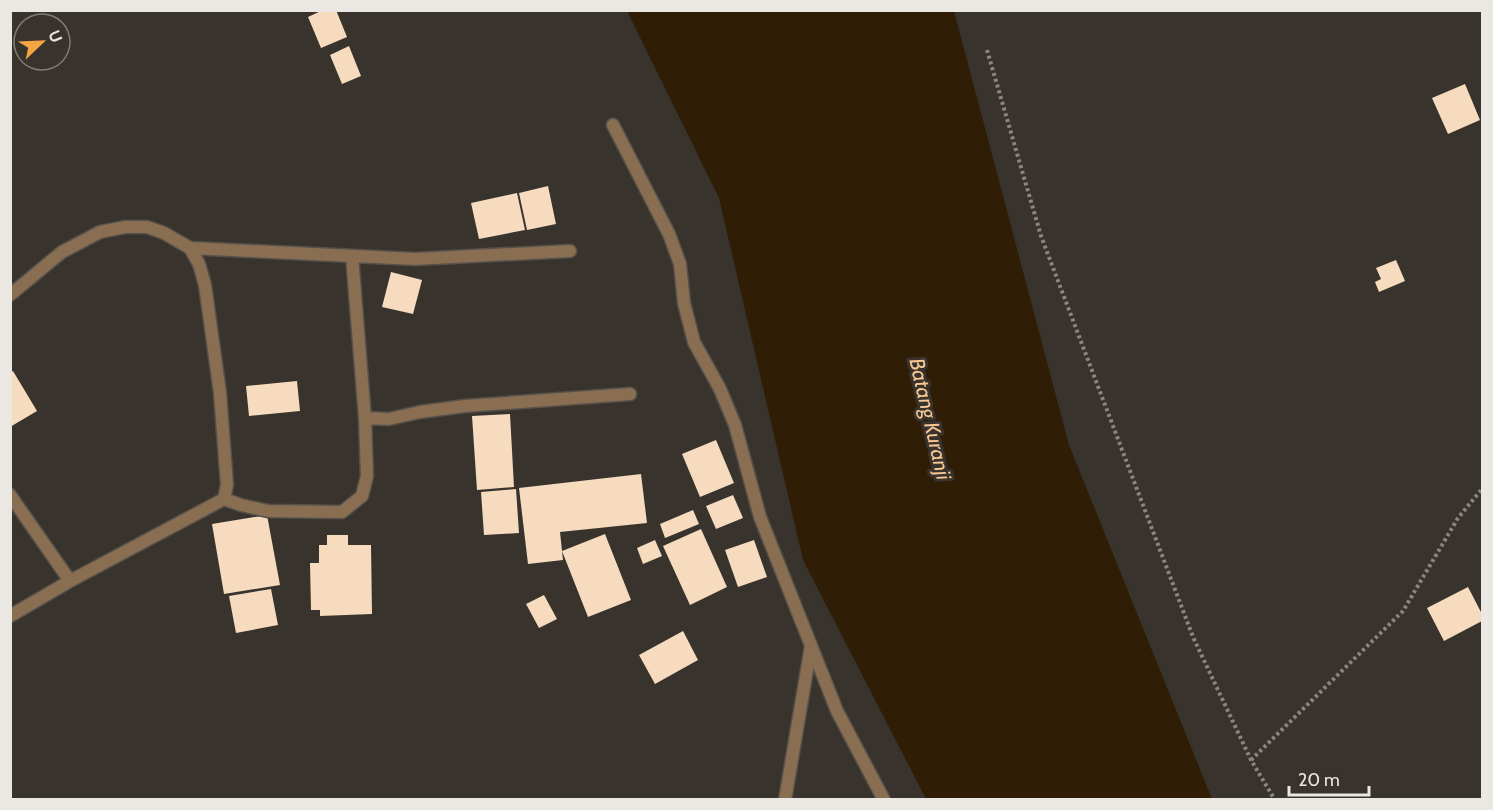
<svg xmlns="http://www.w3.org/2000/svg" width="1493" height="810" font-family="Cabin,sans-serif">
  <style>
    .water { fill: #301d05 }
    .building { fill: #f6dbbf }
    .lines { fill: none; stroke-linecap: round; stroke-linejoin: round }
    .minor-casing { stroke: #55504a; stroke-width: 15 }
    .path { stroke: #8b8680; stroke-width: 4; stroke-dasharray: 3 3; stroke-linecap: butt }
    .minor { stroke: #896e52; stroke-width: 12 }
    .labels { text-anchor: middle; stroke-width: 6; stroke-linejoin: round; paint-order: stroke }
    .water-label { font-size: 21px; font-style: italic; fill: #f9c792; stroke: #39332d }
  </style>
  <rect width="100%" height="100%" fill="#39332d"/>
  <path class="water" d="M627,11H954L1069,445L1212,799H926L803,560L719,198Z"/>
  <path class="building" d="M323,10H336L347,37L321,48L308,17Z
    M349,46L361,76L342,84L330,55Z
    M1465,84L1480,120L1448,134L1432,98Z
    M548,186L556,224L527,230L519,193Z
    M517,193L525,230L479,239L471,203Z
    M1396,260L1405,281L1379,292L1375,282L1381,279L1376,268Z
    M391,272L422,280L413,314L382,307Z
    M13,371L37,411L10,427V373Z
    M297,381L300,411L249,416L246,386Z
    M510,414L514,487L477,490L472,416Z
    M716,440L734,483L700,497L682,454Z
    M641,474L647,523L560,532L563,560L528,564L519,488Z
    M516,489L519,533L484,535L481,492Z
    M733,495L743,518L716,529L706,506Z
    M693,510L699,524L665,538L660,524Z
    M267,515L280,585L224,594L212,524Z
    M701,529L727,587L690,605L663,546Z
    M605,534L631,600L588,617L562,551Z
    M327,535H348V545H371L372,614L320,616V610H311L310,563H319V545H327Z
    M655,540L662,556L643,564L637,548Z
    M754,540L767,577L738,587L725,550Z
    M1468,587L1482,614V621L1444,641L1427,608Z
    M271,589L278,625L236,633L229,596Z
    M544,595L557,619L539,628L526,604Z
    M683,631L698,660L655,684L639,655Z"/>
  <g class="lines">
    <defs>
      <path id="minor" d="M613,125L669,234L680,264L684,303L694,342L720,389L735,425L760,517L837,711L884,800
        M190,248L415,259L570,251
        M352,256L365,418
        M10,295L62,252L100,232L125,227H147L164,233L190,248L199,264L205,285L220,393L227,485L224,499L70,581L10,616
        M10,495L70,581
        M224,499L241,505L268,511L342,512L362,496L367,476L365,418L389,419L420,412L465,406L630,394
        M785,800L811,646"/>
    </defs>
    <use href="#minor" class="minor-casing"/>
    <path class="path" d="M987,50L1041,236L1193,637L1251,760L1275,800
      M1251,760L1403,611L1458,518L1482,489"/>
    <use href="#minor" class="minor"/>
  </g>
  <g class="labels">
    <g class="water-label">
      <text transform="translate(930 419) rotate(77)" y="7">Batang Kuranji</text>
    </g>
  </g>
  <rect width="1493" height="810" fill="none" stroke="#ebe7e2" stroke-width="24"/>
  <g transform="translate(42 42) rotate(67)"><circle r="28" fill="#39332d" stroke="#807b75" stroke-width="1.5"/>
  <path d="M0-4.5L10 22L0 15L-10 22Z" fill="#f3a443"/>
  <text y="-9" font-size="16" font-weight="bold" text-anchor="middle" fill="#ebe7e2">U</text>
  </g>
  <path d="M1289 786v9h80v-9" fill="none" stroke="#ebe7e2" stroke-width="3"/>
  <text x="1298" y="786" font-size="18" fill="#ebe7e2" stroke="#39332d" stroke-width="4.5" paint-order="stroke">20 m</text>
</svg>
